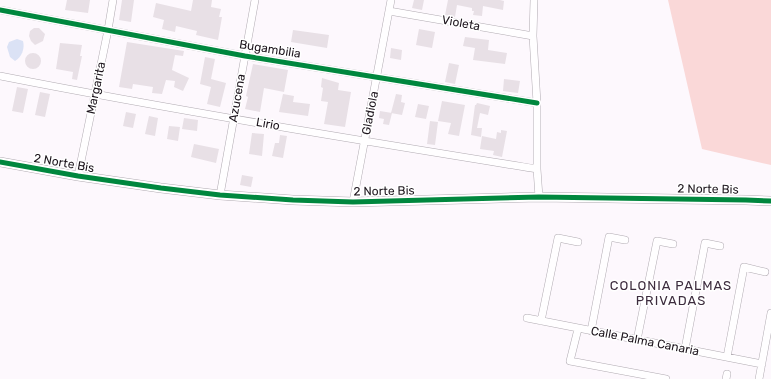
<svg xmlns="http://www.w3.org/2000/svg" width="771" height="379" font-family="Rubik,sans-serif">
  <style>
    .green { fill: #fad8d8 }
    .water { fill: #dbe2f5 }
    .building { fill: #e8e0e6 }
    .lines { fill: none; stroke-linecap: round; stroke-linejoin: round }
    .street-casing { stroke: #b1abb2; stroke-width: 8 }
    .secondary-casing { stroke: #b1abb2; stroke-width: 10 }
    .street { stroke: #fffeff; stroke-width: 7 }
    .secondary { stroke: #fffeff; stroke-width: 9 }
    .cycleway-casing { stroke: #fff; stroke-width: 8 }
    .cycleway { stroke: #00873e; stroke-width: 5 }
    .labels { text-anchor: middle; stroke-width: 3; stroke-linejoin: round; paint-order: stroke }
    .street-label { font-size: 12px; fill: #1c141c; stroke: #fff }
    .neighbourhood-label { font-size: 13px; letter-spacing: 1px; fill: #3d2c3e; stroke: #fff }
  </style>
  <rect width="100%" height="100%" fill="#fdf8fd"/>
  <path class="green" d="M668,0H771V165L702,149Z"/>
  <path class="water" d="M17,39L23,41C25,48 22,57 15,61L10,57L7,47L9,42Z"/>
  <path class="building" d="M67,0H90L88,13L65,10Z
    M122,0H134L131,22L119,20Z
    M193,0H212L211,7L221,9L219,17H222L218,40L196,35L197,31L176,26L175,32L162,29L164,20L153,17L156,3L191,11Z
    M414,0H424L422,10L412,8Z
    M448,0H500L504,1L503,10L483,6L482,16L473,15L474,11H472V8L457,5L455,17L445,15Z
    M34,28H39L45,34L43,41L35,45L31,41L29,36L30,31Z
    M419,29L435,32L432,48L416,45Z
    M293,30L329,35L327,48L291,42Z
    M465,37L489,40L488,50L507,53L505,64L473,60L475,48L463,46Z
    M127,42L184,51L183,56L175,55L172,70L189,78L183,91L174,87L175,81L166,80L162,94L152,93L153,87L133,84L132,89L119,87Z
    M60,43L82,45L80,56H82L77,80L72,79L73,72L56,69Z
    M391,48L402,50L401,60L390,58Z
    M25 61a8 8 0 1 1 16 0a8 8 0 1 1-16 0Z
    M205,57L215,59L211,79L226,83L220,107L207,104L211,87L200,84Z
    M449,63L459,65L455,84L445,82Z
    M253,64L288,70L284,92L264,88L260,112L245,109L248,97L246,96Z
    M322,78L339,83L338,90L351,92L345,127L324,124L328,102L321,101L323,88L321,87Z
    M504,79L520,81L518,93L503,91Z
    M17,87L28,89L23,113L12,111Z
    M40,92L50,94L45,117L35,115Z
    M283,94L294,96L293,102L310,104L308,116L279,112Z
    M396,94L402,95L401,102L405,103L402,115L391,113Z
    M442,101L465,105L459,136L448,134L451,123L438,121Z
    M477,103L490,106L488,115L480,113L477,128H482L481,137L471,135L475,105H476Z
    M418,104L429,106L426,119L415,117Z
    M380,111L392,113L389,125L383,124L384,119L379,118Z
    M126,112L136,114L133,128L123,126Z
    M149,116L158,118L155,136L145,134Z
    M184,118L198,120L197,131L182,129Z
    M430,121L438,122L435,145L427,144Z
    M169,126L180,127L178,141L167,139Z
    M501,130L507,131L502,157L493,155L494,151L480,149L482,136L496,139L497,132L501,133Z
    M252,133L264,134L262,156L249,154Z
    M280,135L287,136L283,158L272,156L275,143H279Z
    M194,144L219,149L216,163L191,157Z
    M242,175L253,177L251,187L240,185Z"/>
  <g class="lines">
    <defs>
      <path id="street" d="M534,0L533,36L537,103V169L539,197
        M0,10L245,56L537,103
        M389,11L533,36
        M0,76C178,111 358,140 537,169
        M78,176L108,30L113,0
        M220,195L255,0
        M353,202L391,0
        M527,318L762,364
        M541,321L558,238L578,242
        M578,329L570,361L666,379
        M591,331L609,237L625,240
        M637,340L657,241L673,244
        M685,349L705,243L720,246
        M727,357L744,267L765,272
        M726,379L727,374
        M759,379L771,313"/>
      <path id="secondary" d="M0,162L78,176L161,188L220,195L293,200L353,202L539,197L746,200L771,201"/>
    </defs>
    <use href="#street" class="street-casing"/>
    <use href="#secondary" class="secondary-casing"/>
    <use href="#street" class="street"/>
    <use href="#secondary" class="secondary"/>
    <defs>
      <path id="cycleway" d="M0,10L245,56L537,103
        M0,162L78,176L161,188L220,195L293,200L353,202L539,197L746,200L771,201"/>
    </defs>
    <use href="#cycleway" class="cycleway-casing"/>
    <use href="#cycleway" class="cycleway"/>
  </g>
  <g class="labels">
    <g class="street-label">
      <text transform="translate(461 23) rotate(10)" y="4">Violeta</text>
      <text transform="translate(270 49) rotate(9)" y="4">Bugambilia</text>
      <text transform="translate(96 88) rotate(-78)" y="4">Margarita</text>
      <text transform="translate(237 98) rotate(-80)" y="4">Azucena</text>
      <text transform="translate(370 113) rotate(-79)" y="4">Gladiola</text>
      <text transform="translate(268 124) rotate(10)" y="4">Lirio</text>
      <text transform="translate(64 163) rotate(10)" y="4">2 Norte Bis</text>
      <text transform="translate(708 189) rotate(1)" y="4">2 Norte Bis</text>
      <text transform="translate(384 191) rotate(-1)" y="4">2 Norte Bis</text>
      <text transform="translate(645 341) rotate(11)" y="4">Calle Palma Canaria</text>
    </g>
    <g class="neighbourhood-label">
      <text x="671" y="290">COLONIA PALMAS<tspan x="671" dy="15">PRIVADAS</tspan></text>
    </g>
  </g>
</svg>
